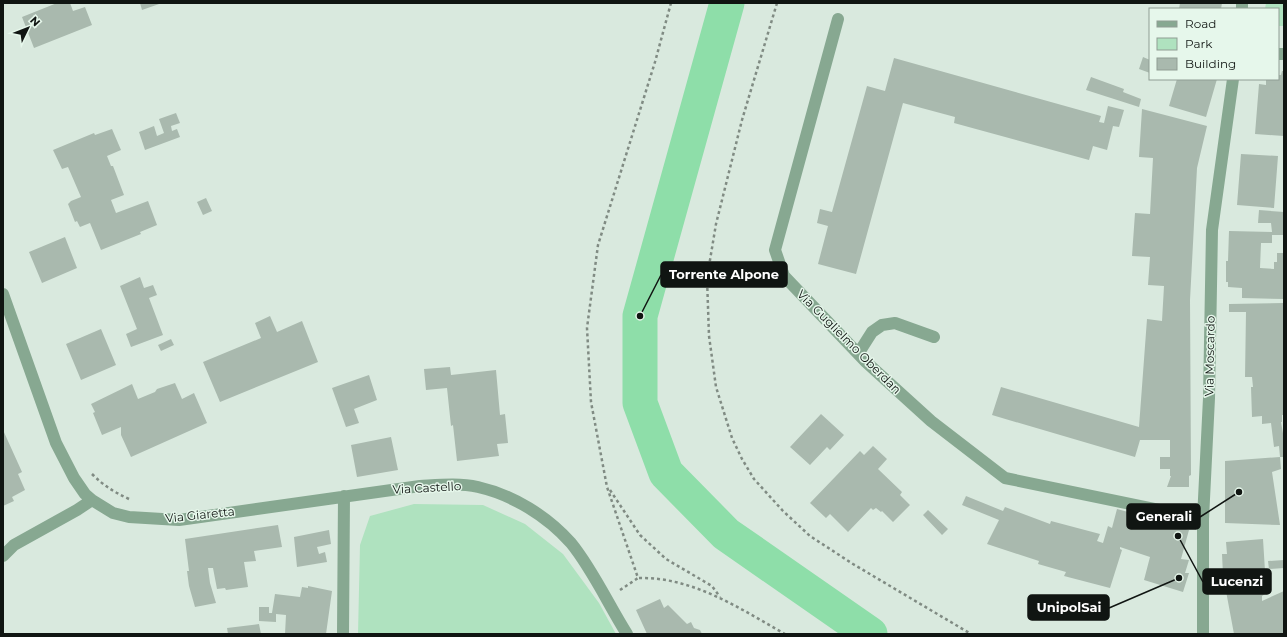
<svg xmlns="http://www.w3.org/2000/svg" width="1287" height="637" font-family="Montserrat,sans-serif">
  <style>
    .green { fill: #afe2bf }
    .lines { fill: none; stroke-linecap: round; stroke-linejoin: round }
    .river { stroke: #8edea9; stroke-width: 35 }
    .building { fill: #a9b9ae }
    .path { stroke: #808b83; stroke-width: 2.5; stroke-dasharray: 3 3; stroke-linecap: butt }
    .minor { stroke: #87a891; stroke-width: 12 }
    .labels { text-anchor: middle; stroke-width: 3; stroke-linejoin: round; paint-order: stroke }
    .street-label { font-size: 12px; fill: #101512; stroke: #e6f7eb }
    .leader { fill: none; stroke: #101512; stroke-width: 1.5 }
    .callout-dot { fill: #101512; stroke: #e6f7eb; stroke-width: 1.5 }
    .callout { fill: #101512; stroke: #101512; stroke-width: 1.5 }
    .callout-label { font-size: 13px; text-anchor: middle; font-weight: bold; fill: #fff }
  </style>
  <rect width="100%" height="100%" fill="#d9e9de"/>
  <path class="green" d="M1266,3H1284V26H1278V9H1265Z
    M414,504L483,505L525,524L563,554L599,603L616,634H358L360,545L370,516Z"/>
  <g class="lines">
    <path class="river" d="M727,3L640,316V403L666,473L726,534L870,634"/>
  </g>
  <path class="building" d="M57,3H70L73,11L85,7L92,25L34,48L22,17Z
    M140,3H162L142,10Z
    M1180,3H1206L1210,4L1211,3H1222L1221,9H1179Z
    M1143,57L1150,60V73L1139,69Z
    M894,58L1101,116L1099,122L1104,123L1108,106L1124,110L1119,127L1113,126L1107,150L1093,146L1089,160L954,123L955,117L903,103L856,274L818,264L828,226L817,223L820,209L832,212L867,86L885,91Z
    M1282,71H1284V136L1255,134L1259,84L1266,85V79H1278V75H1281Z
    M1091,77L1124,89L1123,92L1141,99L1139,107L1086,90Z
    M1177,79H1217L1206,117L1169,106Z
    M1142,109L1207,126L1197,168L1190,300L1191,475L1189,476V487H1167L1171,476H1170V469H1160V457H1170V440H1140L1135,457L992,415L1001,387L1139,427L1147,319L1162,321L1164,286L1148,285L1150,257L1132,256L1135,213L1150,214L1153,158L1139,157Z
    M176,113L180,123L171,126L172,131L177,129L180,137L145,150L139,132L154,126L157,136L164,133L159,119Z
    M112,129L121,150L107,156L111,166H113L124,195L111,200L116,213L148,201L157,225L140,232L141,234L101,250L90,223L80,227L77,221L75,222L68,204L71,201L81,197L68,167L62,169L53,150L94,133L95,135Z
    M1241,154L1278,156L1274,208L1237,205Z
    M206,198L212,211L203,215L197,202Z
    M1259,210L1284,212V235H1272V243H1261L1260,268L1274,269V262H1277V253H1284V299L1242,298V288L1228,287V282H1226V261H1228L1229,231L1272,232L1271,223H1258Z
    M65,237L77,268L42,283L29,252Z
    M140,277L144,288L153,285L157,295L149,298L163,335L131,347L126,334L137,329L120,286Z
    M1284,303V415H1282V422H1281L1284,439V457H1280L1279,446L1274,447L1271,423L1262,424V416L1252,417L1251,387H1253L1252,377H1245L1246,312H1229V304Z
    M270,316L277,332L302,321L318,362L220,402L203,362L261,338L255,323Z
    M101,329L116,365L81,380L66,344Z
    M171,339L174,345L161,351L158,345Z
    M450,367L451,375L496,370L500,415L505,414L508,443L497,444L499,456L457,461L453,425L451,426L447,388L426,390L424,369Z
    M369,375L377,400L354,409L359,423L346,427L332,388Z
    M175,383L182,399L194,393L207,423L131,457L121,435V427L102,435L93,413L95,412L91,404L132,384L138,399L155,392L157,389Z
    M821,414L844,435L830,450L827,447L810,465L790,447Z
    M3,430L22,472L18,474L25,490L12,497L14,501L3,506Z
    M391,437L398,470L357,477L351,445Z
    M873,446L887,459L878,469L902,492L900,495L910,505L893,522L882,511L881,512L876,508L873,510L871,508L848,532L830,514L826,518L810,503L860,451L864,455Z
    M1280,457L1281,469L1272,472L1280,525L1225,523V461Z
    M966,496L1003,511L1005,507L1050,524L1051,521L1100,534L1097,541L1103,543L1108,526L1112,528L1117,509L1143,516V513L1186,526L1185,529L1189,530L1181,559L1189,560L1185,573H1189L1183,592L1144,580L1150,557L1120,547V549L1122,550L1110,588L1064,576L1066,572L1038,564L1039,561L987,544L999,520L962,505Z
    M928,510L948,529L942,535L923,515Z
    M278,525L282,547L254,551L256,561L244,562L248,587L226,590L225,588L217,589L213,568H208L210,583L216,603L195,607L189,586L187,571H189L185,539Z
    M329,530L331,544L317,547L319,554L325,552L327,562L297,567L294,537Z
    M1263,539L1265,571L1254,572L1255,587L1261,586L1265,589V594L1262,596V601L1284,591V634H1234L1223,575L1222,554H1227L1226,542Z
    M1284,560V568L1269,569L1268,561Z
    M308,586L332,591L326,634H285L286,615L276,614V622L259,621V607H269V613H272L275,594L300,597L302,587L308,588Z
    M660,599L664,608L668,605L687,624L691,622L694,628L700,630L702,634H647L636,610Z
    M259,624L261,634H228L227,628Z"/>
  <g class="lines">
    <path class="path" d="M777,3L742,120L716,224L707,278L709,336L716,387L732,438L742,459L754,479L783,511L810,536L853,564L971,634
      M92,474C104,486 114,492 129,499
      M610,490L640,535L666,559L712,586L720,597
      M639,578C693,577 739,608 785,634
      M620,590L638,578L607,487L591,402L587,328L598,245L655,62L671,3"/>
    <path class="minor" d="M1242,9V3
      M838,19L775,250L784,276L866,362L931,421L1005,478L1203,519
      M1278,54H1284
      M3,294L56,443L74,478L85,494L92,500L113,513L129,517L179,520L420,486C439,485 459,483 478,487C513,495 547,516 571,543C593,570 608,604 627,634
      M858,354L872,332L882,325L895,323L934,337
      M3,556L14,545L77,510L92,500
      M343,634L344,496
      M1203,634V519L1209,398L1212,230L1233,79"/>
  </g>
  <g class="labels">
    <g class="street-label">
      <text transform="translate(849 342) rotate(45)" y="4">Via Guglielmo Oberdan</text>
      <text transform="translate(1210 356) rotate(-89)" y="4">Via Moscardo</text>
      <text transform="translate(427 488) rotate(-3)" y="4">Via Castello</text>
      <text transform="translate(200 515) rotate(-6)" y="4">Via Giaretta</text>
    </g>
  </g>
  <path class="leader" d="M640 316L661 275M1239 492L1200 517M1178 536L1203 582M1179 578L1109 608"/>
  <g class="callout-dot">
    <circle cx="640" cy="316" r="4"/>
    <circle cx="1239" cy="492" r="4"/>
    <circle cx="1178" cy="536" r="4"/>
    <circle cx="1179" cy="578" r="4"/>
  </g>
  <g class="callout">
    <rect x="661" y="262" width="126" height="25" rx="4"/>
    <rect x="1127" y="504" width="73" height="25" rx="4"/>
    <rect x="1203" y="569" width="68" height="25" rx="4"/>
    <rect x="1028" y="595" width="81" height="25" rx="4"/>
  </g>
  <g class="callout-label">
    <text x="724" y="279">Torrente Alpone</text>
    <text x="1164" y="521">Generali</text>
    <text x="1237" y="586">Lucenzi</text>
    <text x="1069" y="612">UnipolSai</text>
  </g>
  <rect width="1287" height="637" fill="none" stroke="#101512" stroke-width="8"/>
  <rect x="1149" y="8" width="130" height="72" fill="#e6f7eb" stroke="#909d94"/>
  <rect x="1157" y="21" width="20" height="6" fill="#87a891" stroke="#909d94"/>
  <text x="1185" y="28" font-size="12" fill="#101512">Road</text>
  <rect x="1157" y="38" width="20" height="12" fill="#afe2bf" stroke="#909d94"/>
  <text x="1185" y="48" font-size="12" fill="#101512">Park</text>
  <rect x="1157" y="58" width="20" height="12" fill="#a9b9ae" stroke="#909d94"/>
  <text x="1185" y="68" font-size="12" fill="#101512">Building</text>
  <g transform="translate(28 28) rotate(47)" stroke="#e6f7eb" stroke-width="3" paint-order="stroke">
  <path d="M0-3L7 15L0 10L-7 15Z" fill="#101512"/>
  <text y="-6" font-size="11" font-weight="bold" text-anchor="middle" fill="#101512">N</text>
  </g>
</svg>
